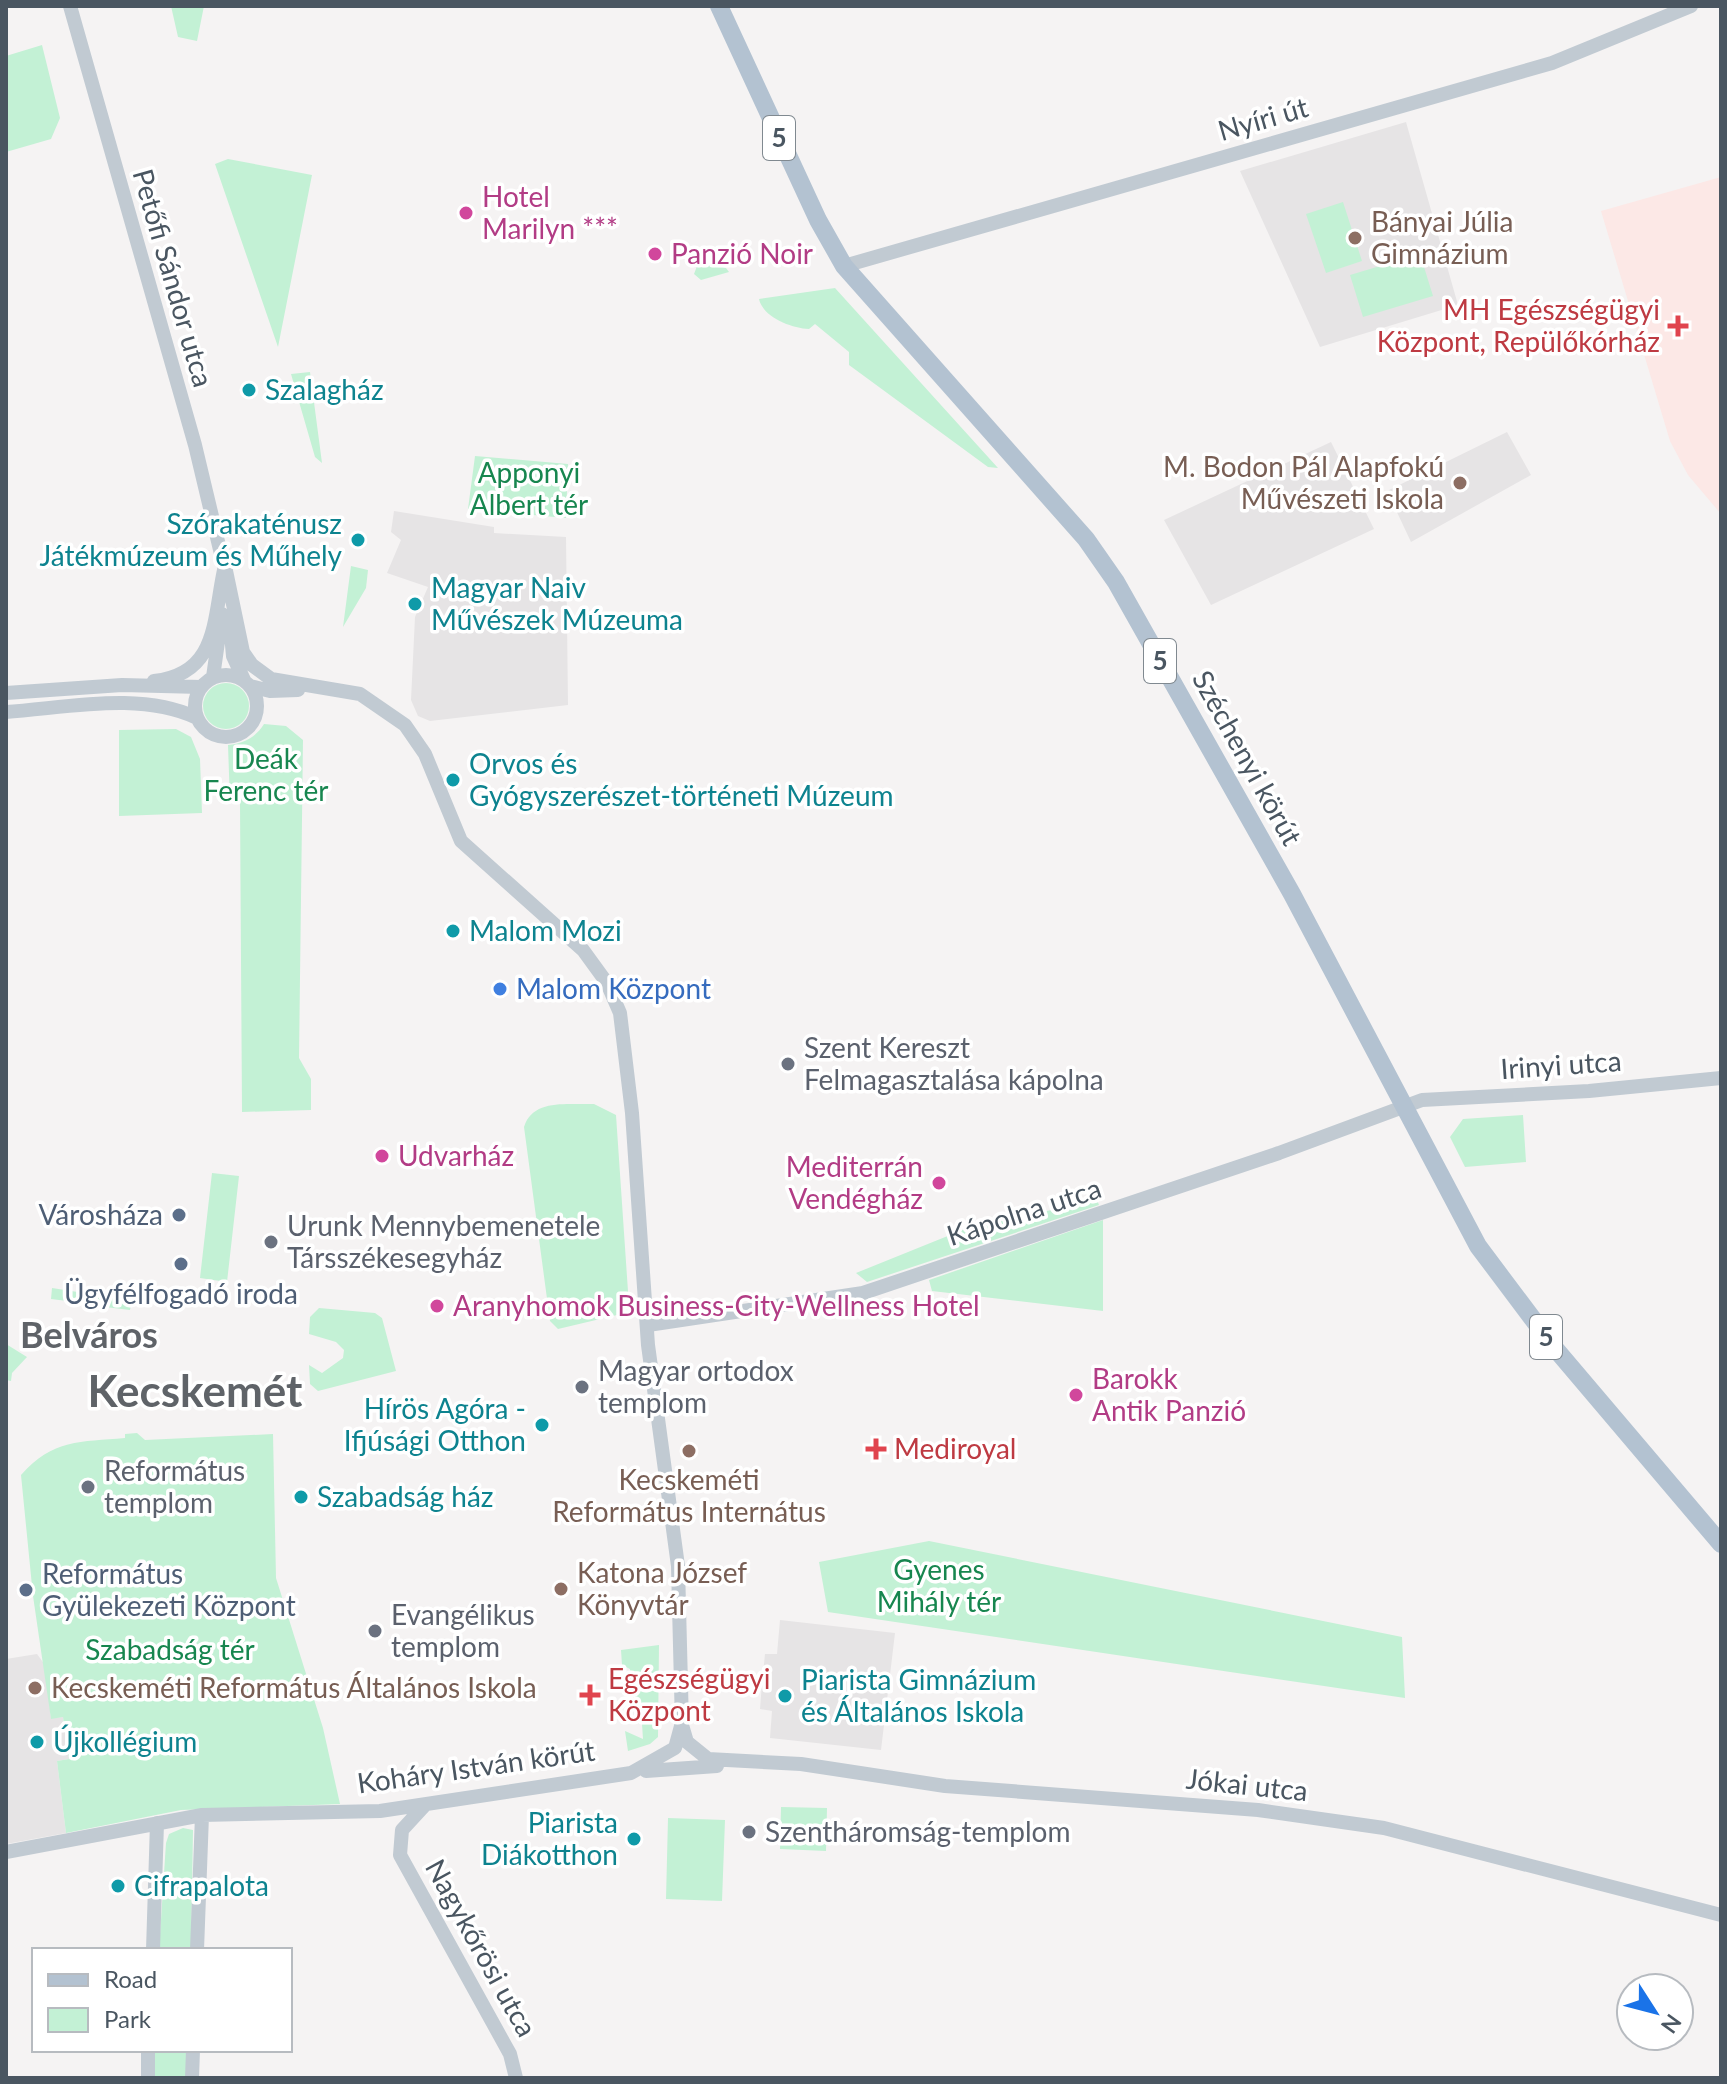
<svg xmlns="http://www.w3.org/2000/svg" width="1727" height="2084" font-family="Lato,sans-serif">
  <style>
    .education { fill: #e6e4e5 }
    .medical { fill: #fce8e6 }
    .green { fill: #c3f1d5 }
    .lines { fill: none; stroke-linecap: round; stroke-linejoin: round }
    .minor { stroke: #c1cad2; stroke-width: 14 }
    .major { stroke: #b3c2d1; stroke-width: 18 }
    .hotel-dot { fill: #d1479c; stroke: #fff; stroke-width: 3 }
    .education-dot { fill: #8d6e63; stroke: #fff; stroke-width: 3 }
    .health-dot { fill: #e0444e; stroke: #fff; stroke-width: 3 }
    .culture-dot { fill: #0f9aa8; stroke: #fff; stroke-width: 3 }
    .shop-dot { fill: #3f7fe0; stroke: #fff; stroke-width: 3 }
    .worship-dot { fill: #6b7280; stroke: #fff; stroke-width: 3 }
    .service-dot { fill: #5c6f8a; stroke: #fff; stroke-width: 3 }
    .labels { text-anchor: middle; stroke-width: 7; stroke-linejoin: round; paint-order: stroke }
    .shield { fill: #fff; stroke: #808990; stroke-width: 2 }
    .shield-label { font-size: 26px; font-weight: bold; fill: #4a5661 }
    .street-label { font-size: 28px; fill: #4a5661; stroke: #fff }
    .hotel-label { font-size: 28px; fill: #b23c85; stroke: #fff; text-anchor: start }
    .education-label { font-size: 28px; fill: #785e54; stroke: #fff; text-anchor: start }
    .health-label { font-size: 28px; fill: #be3a42; stroke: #fff; text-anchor: start }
    .culture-label { font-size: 28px; fill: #0d838f; stroke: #fff; text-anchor: start }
    .park-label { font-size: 28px; fill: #17864f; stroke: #fff }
    .shop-label { font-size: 28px; fill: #366cbe; stroke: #fff; text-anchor: start }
    .worship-label { font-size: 28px; fill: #5b616d; stroke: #fff; text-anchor: start }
    .service-label { font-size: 28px; fill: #4e5e75; stroke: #fff; text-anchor: end }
    .district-label { font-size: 36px; font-weight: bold; fill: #5f6368; stroke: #fff }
    .town-label { font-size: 44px; font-weight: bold; fill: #5f6368; stroke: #fff }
  </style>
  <rect width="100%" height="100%" fill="#f5f3f3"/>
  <path class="education" d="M1406,122L1458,305L1320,347L1240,171Z
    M1507,432L1531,475L1411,542L1387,491Z
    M1331,442L1374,529L1211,605L1164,520Z
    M394,511L494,527V533L566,537L568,705L430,721L418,716L411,700L415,617L428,587L387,573L401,540L391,532Z
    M780,1620L895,1633L881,1750L770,1738L772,1711L760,1709L762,1683L765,1654H777Z
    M37,1654L45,1665L51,1718L63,1717L69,1759L57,1761L66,1833L6,1844V1659Z"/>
  <path class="medical" d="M1721,177V514L1688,475L1670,441L1601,211Z"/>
  <path class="green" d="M171,6H204L197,41L178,37Z
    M42,45L60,118L51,139L6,152V56Z
    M228,159L312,175L278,347L215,164Z
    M1343,202L1362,261L1326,273L1306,214Z
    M1420,254L1433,296L1363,317L1350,275Z
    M699,261L726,268L729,272L701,280L694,274Z
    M835,288L998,468L988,467L849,365V352L815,324L809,329C791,328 763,317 759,299Z
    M310,372L322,463L315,457L291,374Z
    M475,456L568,464L566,518L468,509Z
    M351,566L368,570L366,588L343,627Z
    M203 706a23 23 0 1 1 46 0a23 23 0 1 1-46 0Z
    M264,724L286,726L303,740L299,1058L311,1079V1110L242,1112L240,804L230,802L228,745C244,743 255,738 264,724Z
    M176,729L191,737L200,759L202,813L119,816V730Z
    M594,1104L616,1115L629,1306L617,1315L558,1329L550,1321L524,1127C533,1098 568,1105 594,1104Z
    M1523,1115L1526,1162L1465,1167L1450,1137L1463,1119Z
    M212,1173L239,1176L227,1282L200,1278Z
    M1097,1200L1099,1205L867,1282L856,1273L965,1229Z
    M1103,1220V1311L932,1291L929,1280Z
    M52,1288L84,1293L83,1303L51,1299Z
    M98,1295L132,1300L130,1310L97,1306Z
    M319,1308L375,1313L382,1318L396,1371L318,1391L310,1384L309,1365L322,1373L343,1358L344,1350L336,1342L309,1334L310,1317Z
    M6,1344L27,1357L12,1373L11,1381L6,1380Z
    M137,1433L145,1440L273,1434L276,1578L323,1728L340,1804L181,1810L66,1833L57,1761L69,1759L63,1717L51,1719L33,1596L21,1475C53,1439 80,1442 125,1438V1434Z
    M929,1541L1402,1637L1405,1698L828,1612L819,1562Z
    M659,1645L658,1737L650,1744L628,1751L625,1731L643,1739L641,1709L632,1703L630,1669L622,1665L621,1650Z
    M781,1807L827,1808L826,1851L780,1849Z
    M668,1818L725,1820L722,1901L666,1899Z
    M183,1828L193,1830L191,1950H159L166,1843L169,1834Z
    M154,2050H187L186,2078H153Z"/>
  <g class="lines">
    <path class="minor" d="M70,6L195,445L226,575
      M844,266L1552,63L1691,6
      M225,566L243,652L252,665L271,679L360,694L405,725L425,754L461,841L583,950L607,983L620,1013L632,1113L648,1345L678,1566L682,1725L687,1742L708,1759L801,1764L945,1786L1258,1810L1384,1828L1721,1915
      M230,623L233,656L244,680
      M195 706a31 31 0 1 1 62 0a31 31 0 1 1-62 0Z
      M213,677L222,614
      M154,681C218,674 213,621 224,570
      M250,686L270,691L298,690
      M6,693L122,685L201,687
      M6,712C67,708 140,691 197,718
      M648,1325L863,1293L1279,1153L1422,1100L1589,1091L1721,1078
      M646,1771L717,1766
      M425,1805L402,1830L400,1855L510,2054L516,2078
      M6,1852L202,1815L380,1811L631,1773L675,1748L681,1726
      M153,1950L157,1823
      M197,1950L202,1815
      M148,2078V2050
      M192,2078L193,2050"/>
    <path class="major" d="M719,6L818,220L844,266L1086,539L1116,582L1292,894L1478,1246L1553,1346L1721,1544"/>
  </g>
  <g class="hotel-dot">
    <circle cx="466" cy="213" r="8"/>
    <circle cx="655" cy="254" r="8"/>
    <circle cx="382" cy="1156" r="8"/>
    <circle cx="939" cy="1183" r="8"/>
    <circle cx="437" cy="1306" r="8"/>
    <circle cx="1076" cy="1395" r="8"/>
  </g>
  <g class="education-dot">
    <circle cx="1355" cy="238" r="8"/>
    <circle cx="1460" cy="483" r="8"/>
    <circle cx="689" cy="1451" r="8"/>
    <circle cx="561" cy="1589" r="8"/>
    <circle cx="35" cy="1688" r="8"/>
  </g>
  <g class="health-dot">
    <path d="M1674 314h8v8h8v8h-8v8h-8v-8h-8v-8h8z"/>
    <path d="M872 1437h8v8h8v8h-8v8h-8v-8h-8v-8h8z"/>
    <path d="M586 1683h8v8h8v8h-8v8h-8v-8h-8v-8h8z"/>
  </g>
  <g class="culture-dot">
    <circle cx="249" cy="390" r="8"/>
    <circle cx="358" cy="540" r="8"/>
    <circle cx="415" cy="604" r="8"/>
    <circle cx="453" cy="780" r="8"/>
    <circle cx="453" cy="931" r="8"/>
    <circle cx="542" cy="1425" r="8"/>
    <circle cx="301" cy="1497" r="8"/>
    <circle cx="785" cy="1696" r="8"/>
    <circle cx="37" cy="1742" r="8"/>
    <circle cx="634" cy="1839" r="8"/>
    <circle cx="118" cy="1886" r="8"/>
  </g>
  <circle class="shop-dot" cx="500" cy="989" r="8"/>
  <g class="worship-dot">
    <circle cx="788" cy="1064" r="8"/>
    <circle cx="271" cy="1242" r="8"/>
    <circle cx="582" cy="1387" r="8"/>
    <circle cx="88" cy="1487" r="8"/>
    <circle cx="375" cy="1631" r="8"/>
    <circle cx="749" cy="1832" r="8"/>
  </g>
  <g class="service-dot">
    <circle cx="179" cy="1215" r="8"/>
    <circle cx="181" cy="1264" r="8"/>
    <circle cx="26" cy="1590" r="8"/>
  </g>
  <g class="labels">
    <g class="shield">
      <rect x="763" y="116" width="32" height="44" rx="6"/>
      <rect x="1144" y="639" width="32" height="44" rx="6"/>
      <rect x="1530" y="1315" width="32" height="44" rx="6"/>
    </g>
    <g class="shield-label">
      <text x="779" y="147">5</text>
      <text x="1160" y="670">5</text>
      <text x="1546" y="1346">5</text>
    </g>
    <g class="street-label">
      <text transform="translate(1263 119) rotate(-16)" y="10">Nyíri út</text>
      <text transform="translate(173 278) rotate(74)" y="10">Petőfi Sándor utca</text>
      <text transform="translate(1247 758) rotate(61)" y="10">Széchenyi körút</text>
      <text transform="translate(1561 1065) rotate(-4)" y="10">Irinyi utca</text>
      <text transform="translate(1024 1212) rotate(-18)" y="10">Kápolna utca</text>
      <text transform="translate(476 1767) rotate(-8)" y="10">Koháry István körút</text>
      <text transform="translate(1247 1785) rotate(6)" y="10">Jókai utca</text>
      <text transform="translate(481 1948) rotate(61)" y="10">Nagykőrösi utca</text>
    </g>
    <g class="hotel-label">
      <text x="482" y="207">Hotel<tspan x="482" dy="32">Marilyn ***</tspan></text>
      <text x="671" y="264">Panzió Noir</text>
      <text x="398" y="1166">Udvarház</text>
      <text x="923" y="1177" text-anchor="end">Mediterrán<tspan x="923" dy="32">Vendégház</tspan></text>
      <text x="453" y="1316">Aranyhomok Business-City-Wellness Hotel</text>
      <text x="1092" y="1389">Barokk<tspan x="1092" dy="32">Antik Panzió</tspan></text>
    </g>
    <g class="education-label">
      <text x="1371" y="232">Bányai Júlia<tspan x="1371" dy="32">Gimnázium</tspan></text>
      <text x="1444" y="477" text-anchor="end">M. Bodon Pál Alapfokú<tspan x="1444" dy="32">Művészeti Iskola</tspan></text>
      <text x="689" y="1490" text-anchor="middle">Kecskeméti<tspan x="689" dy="32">Református Internátus</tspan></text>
      <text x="577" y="1583">Katona József<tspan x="577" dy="32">Könyvtár</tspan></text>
      <text x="51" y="1698">Kecskeméti Református Általános Iskola</text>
    </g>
    <g class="health-label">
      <text x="1660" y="320" text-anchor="end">MH Egészségügyi<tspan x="1660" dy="32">Központ, Repülőkórház</tspan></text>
      <text x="894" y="1459">Mediroyal</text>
      <text x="608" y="1689">Egészségügyi<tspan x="608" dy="32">Központ</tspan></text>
    </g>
    <g class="culture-label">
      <text x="265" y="400">Szalagház</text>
      <text x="342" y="534" text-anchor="end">Szórakaténusz<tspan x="342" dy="32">Játékmúzeum és Műhely</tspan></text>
      <text x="431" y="598">Magyar Naiv<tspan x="431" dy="32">Művészek Múzeuma</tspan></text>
      <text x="469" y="774">Orvos és<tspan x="469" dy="32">Gyógyszerészet-történeti Múzeum</tspan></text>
      <text x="469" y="941">Malom Mozi</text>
      <text x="526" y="1419" text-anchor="end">Hírös Agóra -<tspan x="526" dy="32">Ifjúsági Otthon</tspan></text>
      <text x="317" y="1507">Szabadság ház</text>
      <text x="801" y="1690">Piarista Gimnázium<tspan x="801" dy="32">és Általános Iskola</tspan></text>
      <text x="53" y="1752">Újkollégium</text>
      <text x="618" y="1833" text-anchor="end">Piarista<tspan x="618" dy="32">Diákotthon</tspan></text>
      <text x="134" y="1896">Cifrapalota</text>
    </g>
    <g class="park-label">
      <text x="529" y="483">Apponyi<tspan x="529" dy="32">Albert tér</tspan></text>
      <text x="266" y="769">Deák<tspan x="266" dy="32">Ferenc tér</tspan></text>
      <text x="939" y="1580">Gyenes<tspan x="939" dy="32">Mihály tér</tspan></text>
      <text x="170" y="1660">Szabadság tér</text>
    </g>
    <g class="shop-label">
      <text x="516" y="999">Malom Központ</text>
    </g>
    <g class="worship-label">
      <text x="804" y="1058">Szent Kereszt<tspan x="804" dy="32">Felmagasztalása kápolna</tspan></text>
      <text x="287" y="1236">Urunk Mennybemenetele<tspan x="287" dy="32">Társszékesegyház</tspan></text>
      <text x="598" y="1381">Magyar ortodox<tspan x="598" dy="32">templom</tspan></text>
      <text x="104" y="1481">Református<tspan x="104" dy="32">templom</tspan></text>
      <text x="391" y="1625">Evangélikus<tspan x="391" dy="32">templom</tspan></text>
      <text x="765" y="1842">Szentháromság-templom</text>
    </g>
    <g class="service-label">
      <text x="163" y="1225">Városháza</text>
      <text x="181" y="1304" text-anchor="middle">Ügyfélfogadó iroda</text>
      <text x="42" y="1584" text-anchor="start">Református<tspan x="42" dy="32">Gyülekezeti Központ</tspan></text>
    </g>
    <g class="district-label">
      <text x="89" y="1348">Belváros</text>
    </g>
    <g class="town-label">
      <text x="195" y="1407">Kecskemét</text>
    </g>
  </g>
  <rect width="1727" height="2084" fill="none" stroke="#4a5661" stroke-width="16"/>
  <rect x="32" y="1948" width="260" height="104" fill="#ffffff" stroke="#b7bbc0" stroke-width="2"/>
  <rect x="48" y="1974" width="40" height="12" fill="#b3c2d1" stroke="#b7bbc0" stroke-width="2"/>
  <text x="104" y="1988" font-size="24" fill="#4a5661">Road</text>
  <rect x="48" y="2008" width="40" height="24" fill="#c3f1d5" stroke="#b7bbc0" stroke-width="2"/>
  <text x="104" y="2028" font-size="24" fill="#4a5661">Park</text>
  <g transform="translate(1655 2012) rotate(126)"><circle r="38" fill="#ffffff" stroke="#b7bbc0" stroke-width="2"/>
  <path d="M0-6L14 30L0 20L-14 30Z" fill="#1a73e8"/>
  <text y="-12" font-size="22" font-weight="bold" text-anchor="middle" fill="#4a5661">N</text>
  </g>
</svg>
